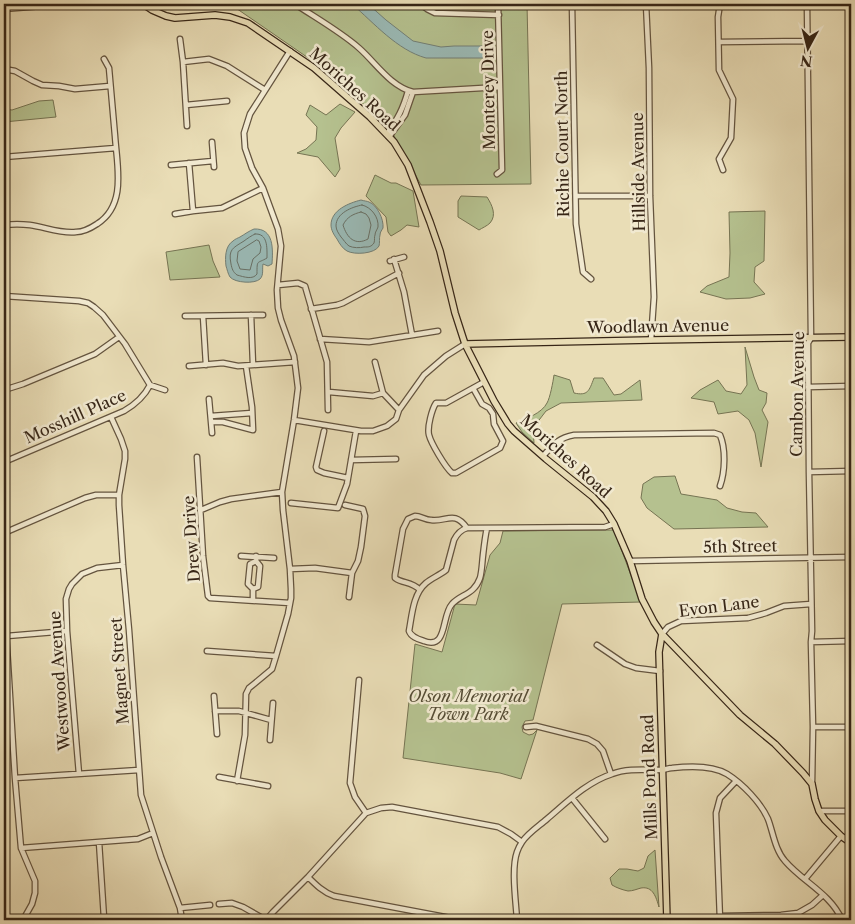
<svg xmlns="http://www.w3.org/2000/svg" width="855" height="924" font-family="'Libre Caslon Text',serif">
  <style>
    .green { fill: #b5c18f; stroke: #767453 }
    .water { fill: #9abab6; stroke: #727f76 }
    .lines { fill: none; stroke-linecap: round; stroke-linejoin: round }
    .shore { stroke: #687066; stroke-width: 1 }
    .minor-casing { stroke: #64543f; stroke-width: 7 }
    .major-casing { stroke: #372617; stroke-width: 8 }
    .minor { stroke: #f1e9d0; stroke-width: 4.5 }
    .major { stroke: #e9ddb6; stroke-width: 5.5 }
    .labels { text-anchor: middle; stroke-width: 5; stroke-linejoin: round; paint-order: stroke }
    .street-label { font-size: 16px; fill: #372617; stroke: #f1e9d0 }
    .park-label { font-size: 16px; font-style: italic; fill: #564d35; stroke: #f1e9d0 }
  </style>
  <rect width="100%" height="100%" fill="#e9ddb6"/>
  <filter id="stains"><feTurbulence type="fractalNoise" baseFrequency=".004" numOctaves="4"/><feColorMatrix values="0 0 0 0 .2 0 0 0 0 .09 0 0 0 0 .02 0 0 0 .5 -.17"/></filter>
  <radialGradient id="worn" r=".72"><stop offset=".6" stop-color="#630" stop-opacity="0"/><stop offset="1" stop-color="#630" stop-opacity=".3"/></radialGradient>
  <path class="green" d="M162,4H213L218,6C200,7 180,11 162,4Z
    M230,4H527L531,184L421,185L388,125L317,64Z
    M53,100L56,117L4,122V109L12,110L39,101Z
    M340,104L355,112L341,128L335,138L340,169L335,177L318,157L297,153L306,149L316,140L317,127L306,115L310,105L326,115Z
    M375,175L391,183H396L413,191L419,227L407,225L401,230L391,236L388,232L386,217L366,196Z
    M461,196L487,197C492,205 497,215 490,223C487,226 482,228 479,230L458,217V201Z
    M765,211L764,261L755,267L754,282L765,294L750,298L726,299L700,292L707,286L729,277L730,253L729,212Z
    M209,245L213,261L220,277L170,280L166,252Z
    M745,347L754,377L759,390L767,393L766,403L762,410L768,422L761,467L755,433L749,420L738,411L718,414L714,402L691,398L700,390L718,380L726,391L741,394L747,385Z
    M554,375L570,380L574,393C588,396 589,391 594,378H603L614,395L621,394L640,380L642,400L561,403L546,411L533,428L534,443L522,432L516,423C526,419 542,413 547,403C550,398 553,382 554,375Z
    M675,476L681,494L717,500L727,508L742,512L756,513L768,527L674,529L647,508L641,498L643,484L654,477Z
    M614,530L641,602L562,604L533,720L525,721L522,727L523,732L529,735L533,734L537,730L521,779L500,773L403,758L415,644L442,652L455,604L476,605L490,555L500,543L503,531Z
    M655,850L659,907C656,897 653,886 641,888C637,889 633,891 628,891C623,890 617,888 612,885L610,878L619,869H627L638,871L644,868L648,856Z"/>
  <path class="water" d="M352,4H368L386,20L413,41L441,47L454,46H493C495,50 495,53 492,57L486,58H426C397,50 374,23 352,4Z
    M361,200C364,201 367,201 369,202C377,205 384,219 383,228C382,230 380,232 380,235C379,238 380,243 379,246C375,254 354,255 347,251C343,249 339,243 337,239C334,235 331,230 331,225C331,210 349,203 361,200Z
    M254,229C274,228 273,249 272,264L268,266L263,264C262,269 264,275 260,279C255,284 235,283 230,277C228,274 227,269 226,266C225,258 225,246 233,241C235,239 238,238 240,237C245,234 249,231 254,229Z"/>
  <g class="lines">
    <path class="shore" d="M362,205C371,207 379,217 378,227C377,230 375,232 375,235C374,237 375,240 374,243C371,247 369,247 364,247C360,248 353,248 349,246C346,244 343,239 341,237C339,234 336,230 336,226C336,213 352,207 362,205Z
      M361,212L366,214L369,218L371,225L368,239C355,246 347,238 343,225C347,217 353,214 361,212Z
      M255,234C268,233 267,248 267,258C257,264 257,259 257,274C253,280 244,277 237,275C233,272 232,269 231,264C228,249 233,248 244,241C248,238 251,236 255,234Z
      M257,240L259,241L261,247L260,253L253,259L250,270L240,269L237,261L238,252Z"/>
    <defs>
      <path id="minor" d="M295,4C316,18 341,32 359,48C376,63 390,86 413,92L500,87
        M420,4L427,9L435,13L499,15
        M572,4L576,224L583,272L591,279
        M646,4L649,68L650,196L654,297L651,340
        M720,4L718,17L719,70L733,99L731,138L719,159L723,170
        M807,4L811,338L808,343L809,472L812,631L811,642L813,727L812,784
        M4,9L42,6L127,4
        M180,39L183,62L187,126
        M719,42L807,41
        M183,62L209,59L227,66L265,90
        M4,69L15,71L33,81L42,85L59,86L75,89L110,86
        M186,105L227,101
        M387,134C398,118 403,109 408,91
        M389,137L405,115L413,92
        M212,142L214,167
        M4,157L116,148
        M189,163L193,211
        M171,165L213,161
        M497,174L502,170L498,4
        M576,196H650
        M175,214L193,211L222,208L263,188
        M4,225C13,224 21,224 30,225C45,227 61,234 76,232C83,232 91,228 97,224C127,205 117,166 115,136C113,114 111,91 109,68L104,59
        M394,259L404,292L412,335
        M390,261L404,257
        M278,285L298,283L305,286L327,362L328,410
        M4,296L79,301L88,303L94,307L103,315L125,344L150,385L165,390
        M311,309L337,305L343,303L399,273
        M251,315L253,365
        M185,316L263,315
        M203,316L206,365
        M320,339L369,342L438,331
        M375,362L383,393L399,410
        M189,366L223,363L238,366L295,362
        M808,387L851,386
        M473,388L482,404L489,408L493,414L494,424L503,441L500,448L456,473H452C445,467 431,443 429,435C427,427 432,409 436,403H446L484,382
        M4,390L23,384L95,354L119,337
        M329,392L373,396L383,393
        M209,399L212,433
        M211,416L252,413
        M111,417L121,439L125,451V459L119,495V505L123,565L129,630L141,795L161,857L180,908L182,920
        M294,420L361,431H373L387,426L396,419L399,410L424,375L446,356L465,344
        M212,422H223L253,430L252,407L246,366
        M324,431L316,467L317,470L324,473L348,478
        M543,456C553,445 558,438 574,435L714,433L720,435C726,449 725,472 720,486
        M197,457L203,556L208,596L210,598L290,603
        M351,460L396,459
        M4,462L124,411C136,404 144,397 150,385
        M809,472L851,471
        M291,503L338,508L347,484L356,431
        M345,505L363,509L365,516L361,547L358,561L352,573L349,597
        M201,510L220,502L231,499L282,492
        M487,528C485,537 484,546 483,555C482,563 482,571 480,578C474,595 461,594 452,604C441,616 448,650 424,641C418,639 411,637 409,631C412,615 413,594 426,583C432,578 440,575 446,570L454,540C457,534 460,530 467,528L605,527L614,524
        M4,533L85,498L96,495H119
        M241,556L274,558
        M630,561L851,557
        M290,569L315,568L352,573
        M253,589L248,584L250,564L256,561
        M420,590C411,581 403,584 395,578V575L403,529L408,519L415,516C421,516 425,520 431,520C447,522 454,510 467,528
        M4,598L15,778L21,848L35,881V893L32,904L23,920
        M253,600V589L258,587L260,566L256,561V556
        M662,634L668,627L681,621L748,618L766,613L784,606L811,604
        M7,636L67,631
        M811,642L851,641
        M597,645L625,664L636,668L660,671
        M207,651L276,656
        M359,680L350,783L355,797L366,813
        M214,696L217,734
        M215,711H239L271,720
        M526,727L536,726L588,739L597,744L603,751L611,774
        M813,727H851
        M270,740L273,703
        M79,774L67,631L66,599L69,589L72,584L82,574L97,568L123,565
        M219,777L268,786
        M15,778L139,770
        M237,781L245,735L246,694L249,688L254,684L272,669L276,656L288,614L291,598V589L290,569L283,510L282,492L294,420L298,388L294,356L281,320L278,308L277,290L281,246L278,229L263,188L252,168L245,148L244,133L250,114L290,51
        M572,798L605,839
        M819,811H851
        M99,842L104,918
        M21,848L138,839L153,833
        M308,877C316,885 323,892 334,896L461,920
        M805,879L841,836
        M219,904L232,903L243,907L266,920
        M180,908L210,905
        M720,916L781,915L798,913L812,905L823,895
        M266,920L273,912L308,877L366,813L381,808L392,807L498,827L511,834L522,842
        M517,920C516,902 511,869 517,852C518,849 520,845 522,842C528,833 539,826 547,819C567,802 587,782 612,774C627,768 645,770 661,770C665,770 668,768 672,768C689,766 712,765 727,774C743,784 761,803 768,819C773,832 775,850 785,861C803,882 831,894 842,920
        M720,920L716,813L720,798L736,781"/>
      <path id="major" d="M143,4L152,10L166,16L175,18L215,15L230,17L248,23L314,68L370,117L394,142L408,165L430,222L440,251L455,313L465,344L494,401L508,424L514,431L546,459L593,497L606,511L614,524L630,561L642,599L654,622L662,634L740,715L775,744L803,773L812,784L815,799L819,811L825,820L841,836L851,843
        M465,344L651,340L851,337
        M662,634L659,652L667,920"/>
    </defs>
    <use href="#minor" class="minor-casing"/>
    <use href="#major" class="major-casing"/>
    <use href="#minor" class="minor"/>
    <use href="#major" class="major"/>
  </g>
  <g class="labels">
    <g class="street-label">
      <text transform="translate(355 89) rotate(42)" y="6">Moriches Road</text>
      <text transform="translate(488 90) rotate(-91)" y="6">Monterey Drive</text>
      <text transform="translate(562 144) rotate(-91)" y="6">Richie Court North</text>
      <text transform="translate(638 172) rotate(-91)" y="6">Hillside Avenue</text>
      <text transform="translate(658 326) rotate(-1)" y="6">Woodlawn Avenue</text>
      <text transform="translate(797 394) rotate(-89)" y="6">Cambon Avenue</text>
      <text transform="translate(75 416) rotate(-24)" y="6">Mosshill Place</text>
      <text transform="translate(566 456) rotate(42)" y="6">Moriches Road</text>
      <text transform="translate(191 539) rotate(-94)" y="6">Drew Drive</text>
      <text transform="translate(740 546) rotate(-1)" y="6">5th Street</text>
      <text transform="translate(719 606) rotate(-7)" y="6">Evon Lane</text>
      <text transform="translate(119 671) rotate(-94)" y="6">Magnet Street</text>
      <text transform="translate(59 681) rotate(-94)" y="6">Westwood Avenue</text>
      <text transform="translate(649 777) rotate(-92)" y="6">Mills Pond Road</text>
    </g>
    <g class="park-label">
      <text x="468" y="702">Olson Memorial<tspan x="468" dy="18">Town Park</tspan></text>
    </g>
  </g>
  <rect width="855" height="924" fill="none" stroke="#e9ddb6" stroke-width="20"/>
  <rect x="5" y="5" width="845" height="914" fill="none" stroke="#372617" stroke-width="2.5"/>
  <rect x="10" y="10" width="835" height="904" fill="none" stroke="#372617"/>
  <g transform="translate(808 48) rotate(187)" stroke="#f1e9d0" stroke-width="4" paint-order="stroke">
  <path d="M0-4L9 19L0 12L-9 19Z" fill="#372617"/>
  <text y="-8" font-size="14" font-weight="bold" text-anchor="middle" fill="#372617">N</text>
  </g>
  <rect width="100%" height="100%" filter="url(#stains)"/>
  <rect width="100%" height="100%" fill="url(#worn)"/>
</svg>
